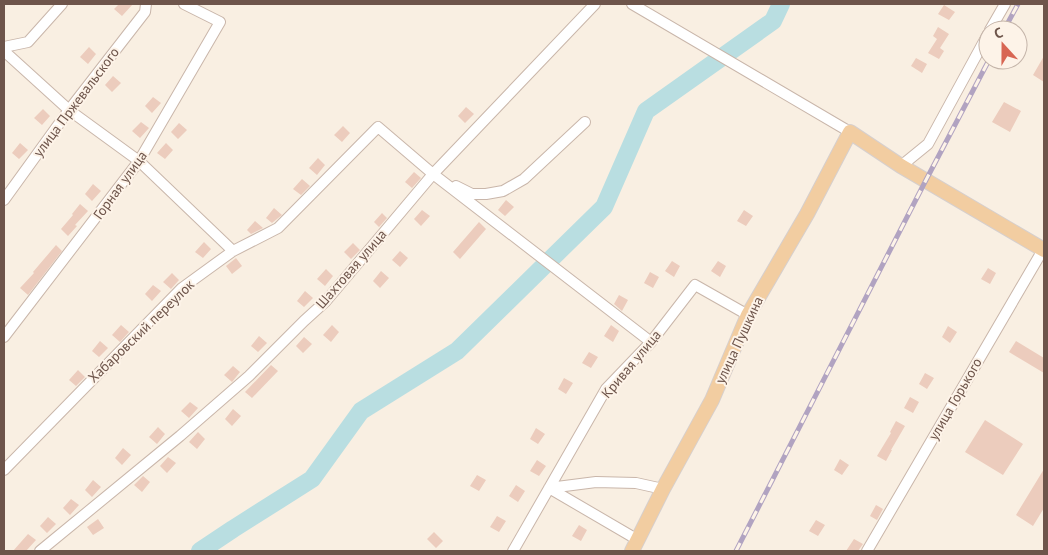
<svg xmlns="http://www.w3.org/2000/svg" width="1048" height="555" font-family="'PT Sans',sans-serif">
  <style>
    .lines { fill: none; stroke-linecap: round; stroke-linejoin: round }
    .river { stroke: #b9dee1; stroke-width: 18 }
    .building { fill: #ecccbd }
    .minor-casing { stroke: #c9b6aa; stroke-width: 12 }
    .major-casing { stroke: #d6cfcd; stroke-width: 16 }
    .minor { stroke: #fff; stroke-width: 10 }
    .major { stroke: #f2cda1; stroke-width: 14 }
    .rail-casing { stroke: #b1a3c1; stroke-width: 5 }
    .rail { stroke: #fdf3e8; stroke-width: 3; stroke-dasharray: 9; stroke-linecap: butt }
    .labels { text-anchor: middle; stroke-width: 4; stroke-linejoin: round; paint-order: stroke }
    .street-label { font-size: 14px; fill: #6e554b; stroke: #fdf3e8 }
  </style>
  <rect width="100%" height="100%" fill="#f9efe2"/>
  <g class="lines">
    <path class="river" d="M200,551L233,529L312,479L361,411L457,351L604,207L646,111L773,21L781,4"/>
  </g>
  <path class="building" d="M119,4H133L122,16L114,9Z
    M944,5L955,12L949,20L938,14Z
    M938,27L949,34L940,48L944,51L939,59L928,53L937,39L933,36Z
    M89,47L96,54L88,64L80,57Z
    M1044,56V82L1033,75Z
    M916,58L927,64L922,73L911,66Z
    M113,76L121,83L112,92L105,85Z
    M153,97L161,103L152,113L145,106Z
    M1004,102L1021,111L1010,132L992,122Z
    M466,107L474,114L465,123L458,116Z
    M43,109L50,116L42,125L34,118Z
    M141,122L149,128L140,138L132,131Z
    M179,123L187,130L178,139L171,132Z
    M343,126L350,133L342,142L334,135Z
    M20,143L28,150L19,159L12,153Z
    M166,143L173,150L165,159L157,153Z
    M318,158L325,165L317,175L309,168Z
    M414,172L421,178L412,188L405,182Z
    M302,179L310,186L301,195L293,189Z
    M93,184L101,191L92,201L85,194Z
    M506,200L514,207L505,216L498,210Z
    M80,204L88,211L75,225L77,226L68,236L61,229L73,215L72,214Z
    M274,208L282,215L272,223L266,218Z
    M422,210L430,216L421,226L414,219Z
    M744,210L753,216L746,226L737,221Z
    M382,213L387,218L379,227L374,222Z
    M255,221L263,228L251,234L247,230Z
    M479,222L486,229L460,259L453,252Z
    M204,242L211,249L203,258L195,252Z
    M353,243L360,250L351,259L344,252Z
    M56,245L62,251L28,295L20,288L34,273L33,272Z
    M400,251L408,258L400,267L392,260Z
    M236,258L242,266L232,274L226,266Z
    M672,261L680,266L674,277L665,271Z
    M718,261L726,266L720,277L711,271Z
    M988,268L996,273L990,284L981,279Z
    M326,269L333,276L325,286L317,279Z
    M381,271L389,278L380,288L373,281Z
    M650,272L659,277L653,288L644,283Z
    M172,273L179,280L171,289L163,282Z
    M153,285L161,291L152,301L145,294Z
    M305,291L313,298L304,307L297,301Z
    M619,295L628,300L622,311L614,304Z
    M121,325L129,332L120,342L112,335Z
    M332,325L339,332L331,342L323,335Z
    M611,325L619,331L613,342L604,336Z
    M948,326L957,332L950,343L942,337Z
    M259,336L267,343L258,352L251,346Z
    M304,337L312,344L303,353L296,346Z
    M100,341L108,348L99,357L92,351Z
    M1016,341L1044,358V373L1009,352Z
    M589,352L598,357L591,368L582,363Z
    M271,365L278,371L252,398L245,392Z
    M233,366L240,372L232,382L224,375Z
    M78,370L85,377L76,386L69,380Z
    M925,373L934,378L927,389L919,384Z
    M564,378L573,383L566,394L558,389Z
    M910,397L919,402L913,413L904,408Z
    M190,402L198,408L189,418L181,411Z
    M233,409L241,416L232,426L225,419Z
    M985,420L1023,444L1003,475L965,452Z
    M896,421L905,426L891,450H892L886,461L877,456L891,433L890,432Z
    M158,427L165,434L157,444L149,437Z
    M536,428L545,434L538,444L530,439Z
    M198,432L205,439L197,449L189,442Z
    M123,448L131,455L122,465L115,458Z
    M168,457L176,463L167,473L160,466Z
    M840,459L849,465L842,475L834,470Z
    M537,460L546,466L539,476L530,471Z
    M1044,469V508L1033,526L1016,515Z
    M477,475L486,480L479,491L470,486Z
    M143,476L150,482L142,492L134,485Z
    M93,480L101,487L92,497L85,490Z
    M516,485L525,491L518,502L509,496Z
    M71,499L79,505L70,515L63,508Z
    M876,505L883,509L877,520L870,516Z
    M497,516L506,521L499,532L490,527Z
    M48,517L56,524L47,533L40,526Z
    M98,519L104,528L93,535L87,527Z
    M816,520L825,525L818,536L809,531Z
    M579,525L587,530L581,541L572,536Z
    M434,532L443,541L436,548L427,539Z
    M28,534L36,540L26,551H13Z
    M854,539L863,544L858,551H846Z"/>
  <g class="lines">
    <defs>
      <path id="minor" d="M632,4L850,132
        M990,30L1005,4
        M4,47L28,42L62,4
        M4,51L69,110L139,161L233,251
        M901,166L928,144L988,34
        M456,186L472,194H486L503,191L524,179L585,122
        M4,200L69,110L145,12L146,4
        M4,337L139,161L220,22L184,4
        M4,470L182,288L233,251L278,228L378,127L433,174L651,342
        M638,540L549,488L596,482L636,483L663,489
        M40,551L180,436L249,376L304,321L326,301L433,174L595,4
        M513,551L606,389L651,342L695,285L748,315
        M867,551L1044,248"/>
      <path id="major" d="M632,551L663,489L712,400L748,315L807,214L850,132L901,166L1044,250"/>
    </defs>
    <use href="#minor" class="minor-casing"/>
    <use href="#major" class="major-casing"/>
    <use href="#minor" class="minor"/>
    <use href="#major" class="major"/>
    <defs>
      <path id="rail" d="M1004,30L1018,4
        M736,551L926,180L989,60"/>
    </defs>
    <use href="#rail" class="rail-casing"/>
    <use href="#rail" class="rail"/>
  </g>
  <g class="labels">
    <g class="street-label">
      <text transform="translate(76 102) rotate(-53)" y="5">улица Пржевальского</text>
      <text transform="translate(120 185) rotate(-54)" y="5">Горная улица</text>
      <text transform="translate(351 269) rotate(-49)" y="5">Шахтовая улица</text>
      <text transform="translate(141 331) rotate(-44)" y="5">Хабаровский переулок</text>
      <text transform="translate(739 340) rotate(-65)" y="5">улица Пушкина</text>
      <text transform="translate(631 364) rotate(-50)" y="5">Кривая улица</text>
      <text transform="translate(955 399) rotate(-60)" y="5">улица Горького</text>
    </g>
  </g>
  <rect width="1048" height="555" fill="none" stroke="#6e554b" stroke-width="10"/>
  <g transform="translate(1003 45) rotate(339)"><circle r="24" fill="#fdf3e8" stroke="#c4b4a9"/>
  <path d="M0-4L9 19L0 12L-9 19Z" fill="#d86653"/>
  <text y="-8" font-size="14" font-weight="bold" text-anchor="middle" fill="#6e554b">С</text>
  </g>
</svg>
